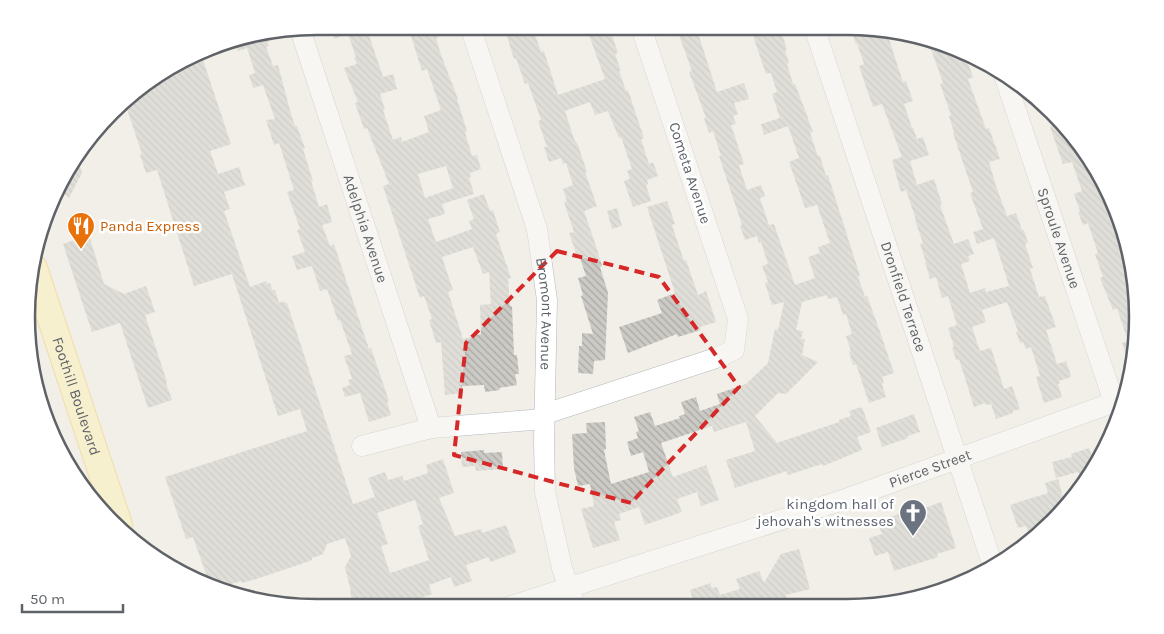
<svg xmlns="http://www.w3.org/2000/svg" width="1164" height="634" font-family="Karla,sans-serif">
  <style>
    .building { fill: url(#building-back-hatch); fill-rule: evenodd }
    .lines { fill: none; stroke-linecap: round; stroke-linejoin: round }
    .minor-casing { stroke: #b5b8bc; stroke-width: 21 }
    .major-casing { stroke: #f2c960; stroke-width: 28 }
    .minor { stroke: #fff; stroke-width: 20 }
    .major { stroke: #fff2af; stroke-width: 26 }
    .marked { fill: none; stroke: #d62828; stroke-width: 4; stroke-dasharray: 10 6; stroke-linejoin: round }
    .labels { text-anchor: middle; stroke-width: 5; stroke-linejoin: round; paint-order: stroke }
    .street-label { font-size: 15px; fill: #5f6368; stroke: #fff }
    .food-label { font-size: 15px; fill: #c56008; stroke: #fff; text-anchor: start }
    .worship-label { font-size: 15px; fill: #5b616d; stroke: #fff; text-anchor: end }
    .rim { fill: none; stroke: #5f6368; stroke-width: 2.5 }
  </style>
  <defs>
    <pattern id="building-back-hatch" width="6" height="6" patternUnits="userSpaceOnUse" patternTransform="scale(1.25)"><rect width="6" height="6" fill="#cccac5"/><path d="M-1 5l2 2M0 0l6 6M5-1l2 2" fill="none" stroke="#a9a8a4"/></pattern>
  </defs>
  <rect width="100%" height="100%" fill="#f1efe8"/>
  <path class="building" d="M330,26H366L383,77L393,74L397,89L380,94L385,110H383L393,140L401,137L402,142L429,132L424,116L441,110L427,69L422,71L411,36L420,32L418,26H435L439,38H436L441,55L458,99H457L467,131L465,132L472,156L477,155L481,169L470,173L471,177H469L474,194L442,204L445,214L428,219L436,242L472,229L469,221L474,219L467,200L484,194L490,211L493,210L500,232L496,234L511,278L508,279L510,306H512L514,355H517L519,374H515L517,385L499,388L500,390L485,392L484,385L462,386L463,393L445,395L441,342L436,343L429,320L432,319L424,296L420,298L383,186L389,184L367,128L364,129L355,103L358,102L344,68L357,64L354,58L356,57L348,34L334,39ZM446,166L453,188L425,198L418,174ZM473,247L483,274L489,272L491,304L480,305L481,334L463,339L448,292L453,290L442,257Z
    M506,26H532L541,52L544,51L558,95L605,79L586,27H609L618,53L615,54L621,71H619L626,91L628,90L644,138L641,139L649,164L653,162L658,176L647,180L648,184L646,185L651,201L633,207L624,181L630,179L627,171L632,169L621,137L619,138L608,111L595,115L590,102L565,111L574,139L578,145L587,172H585L597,206L584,211L596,246L602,266L600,267L608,293L605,360L594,361L593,374L578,373L579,346H582V333L593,334L581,296L583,295L578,278L586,276L579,255L577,256L569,233L574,232L564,202L567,201L563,189L573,185L566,163L563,164L561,158L549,162L544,147H547L538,121L541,120L528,83L525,84L516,58L514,59L506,33L508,32Z
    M676,27H696L717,92L744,83L749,99L734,103L738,114L733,116L736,124L731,125L744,164L739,165L747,190L761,185L765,196L760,198L769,225L774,224L795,285L815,278L808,257L820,253L818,247L830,243L817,205L805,208L789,162L799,158L788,126L764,135L761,124L780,118L772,94L777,92L771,73L766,74L750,27H780L787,50H785L789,63L787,64L793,84H795L805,110L813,132L810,133L818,156H820L826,176L828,175L860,276L858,277L865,297L867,296L877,323L894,373L882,377L884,383L882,384L886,397L869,403L856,364L853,365L849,351H851L846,336L852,334L846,314L843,315L837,297L828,299L827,295L802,302L796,330L803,331L801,339H805L802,355L818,362L786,394L778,393L755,416L777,443L839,422V420L851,416L849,411L862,407L871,432L857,437L862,450L823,466L822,464L788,475L787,471L735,488L726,460L755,451L746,422L714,432L712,426L661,443L673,477L706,465L719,500L701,506L697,492L677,499L682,512L645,525L639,507L619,514L621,520L614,522L620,540L593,548L581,509L594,506L590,484L578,486L574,468L572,434L587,433L586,423L605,422L606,449L604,450L611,484L649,472L643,452L631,456L627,442L638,438L636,432L639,431L634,417L650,412L655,426L680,418L679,416L685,414L681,402L696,397L700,411L720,404L717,394L746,384L768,363L775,329L778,330L784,302L772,305L765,283L768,282L762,266L768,264L761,242L759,243L757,236L745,240L740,226L742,225L719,156H721L713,131L709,133L704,118H706L689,72L692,71Z
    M850,27H866L886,30L903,82L906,81L913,101L904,104L912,128L913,127L917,139L923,137L929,155L910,161L917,185L934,179L942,204L940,205L954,244L968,239L974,254L968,256L970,261L961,264L970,293L985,288L986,292L1009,286L994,238L977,244L973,232L983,229L970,193L973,192L953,133L954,132L949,116L951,115L940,84L943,83L927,38L965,54L973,77L968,79L986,129L989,128L1000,159L989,162L996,186L1007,216L1016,213L1022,230H1024L1028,243L1025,244L1033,268L1030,269L1039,297L1045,296L1056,327L1046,330L1057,364L1066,361L1070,373L1071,377L1059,381L1060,383L1058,384L1062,397L1044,403L1036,377L1040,376L1031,347L1026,349L1023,342L1020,343L1016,332L1018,331L1007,302L982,310L986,322L972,327L980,351L991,348L1004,389L1012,386L1020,409L1013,411V413L996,419L991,404L986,405L985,403L974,407L959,359L956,360L952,347H954L948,328L957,325L948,296L942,298L936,277L930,279L925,262H926L920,244L923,243L915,220H916L906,190L901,192L892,160L902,157L882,104L873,107L859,66L864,64L857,43L856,44Z
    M271,34L273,40L267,42L269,46L266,47L273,66L278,65L291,114L295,126H297L305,148L303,149L313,181H311L319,207L327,204L332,222L322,225L330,246L334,244L369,349L371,348L389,401L387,402L391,415L369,422L360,393L345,397L342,388L350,385L348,380L352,379L344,356L352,354L340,320L338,321L327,289L320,291L312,266L297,270L292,256L305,252L297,230L300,229L287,192L294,190L279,143L274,145L266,120L275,119L263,85L253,88L249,75L255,73L247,48L238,51L234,40Z
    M202,57L231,144L210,151L215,165L218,174L239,167L245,185L224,192L230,209L224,211L250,287L266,281L267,284L270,283L272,290H275L279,303L284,301L285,303H287L353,504L375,497L368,478L385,472L388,480L402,476L404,481L428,473L426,465L443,459L454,493L439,498L455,536L481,529L482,533L506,525L516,551L515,553L490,562L489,557L466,565L472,581L454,587L451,577L429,585L432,594L394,607H354L350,592H351L345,567L351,556L345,538L327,544L323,554L312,558V560L301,564L253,580L241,583V581L219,588L210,585L193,537L186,539L165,477L307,431L300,409L278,416L232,274L194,286L157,170L146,173L140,155L142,154L125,103L140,87L185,63ZM415,500L423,524L418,526L429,560L390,573L381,546L388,544L377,513Z
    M1048,114L1077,140L1106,198L1103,199L1119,245L1123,243L1129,257L1135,355L1131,369L1122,343L1128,341L1117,308L1113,310L1100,278L1103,277L1095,254L1098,253L1088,223L1083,225L1078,212L1080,211L1074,194L1082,191L1072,162L1063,164L1050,127H1052Z
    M76,155L82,173L69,198L60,189Z
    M667,201L675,224L672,225L684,261L686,260L698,295L706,291L716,322L700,327L701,330L678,337L677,334L628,353L619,327L662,313L657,300L675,293L647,207Z
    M617,208L622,226L612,229L607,211Z
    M89,235L104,284L124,294L146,286L155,312L145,315L167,382L166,383L172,400L148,408L120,323L92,332L63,244Z
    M914,414L920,432L907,436L908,438L882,447L876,428Z
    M1089,448L1096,467L1082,485L1078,472L1056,478L1052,462L1072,457L1071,454Z
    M484,450V453L502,452L503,469L476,471L475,466L462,467L461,452Z
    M1058,479L1066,508L1058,515L1047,519L1048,524L1031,539L1026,526L1018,528L1010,505L1048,493L1045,483Z
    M941,502L956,548L937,554L938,557L894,571L888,552L875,556L869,538L882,534L877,521L921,507L922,509Z
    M799,549L810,589L786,595L789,606H741L740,603L731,606H695L690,590L710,583L712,588L717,587L720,595L740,589L736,579L759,571L764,583L781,554Z"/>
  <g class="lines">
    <defs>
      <g id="minor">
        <path id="s1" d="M470,26L537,229L547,300L544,441L545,492L562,568L575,606"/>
        <path id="s2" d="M814,27L993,566"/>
        <path id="s3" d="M300,29L431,428"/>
        <path id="s4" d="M1004,75L1114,402"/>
        <path d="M545,414L716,358L734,350L738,319L641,27"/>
        <path d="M362,446L431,428L544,419"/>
        <path id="s5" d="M511,606L843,500L1120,400"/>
      </g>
      <g id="major">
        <path id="s6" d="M34,268L119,525"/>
      </g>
    </defs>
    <use href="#minor" class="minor-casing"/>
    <use href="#major" class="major-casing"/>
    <use href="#minor" class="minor"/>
    <use href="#major" class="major"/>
  </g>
  <path d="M0 0H1164V634H0ZM557,251L659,277L739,387L631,503L454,455L466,343Z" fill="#f1efe8" fill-opacity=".55" fill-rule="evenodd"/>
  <path class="marked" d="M557,251L659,277L739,387L631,503L454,455L466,343Z"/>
  <defs>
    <symbol id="restaurant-pin" viewBox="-11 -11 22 30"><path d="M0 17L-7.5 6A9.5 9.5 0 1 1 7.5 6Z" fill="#e8710a" stroke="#fff"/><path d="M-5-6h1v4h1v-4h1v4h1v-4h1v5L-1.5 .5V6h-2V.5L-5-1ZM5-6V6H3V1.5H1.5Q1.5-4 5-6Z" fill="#fff"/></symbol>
    <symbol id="church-pin" viewBox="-11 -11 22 30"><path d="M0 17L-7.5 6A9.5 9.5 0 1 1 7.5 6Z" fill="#6b7280" stroke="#fff"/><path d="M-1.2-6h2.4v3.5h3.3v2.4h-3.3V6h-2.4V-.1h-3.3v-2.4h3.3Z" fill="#fff"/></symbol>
  </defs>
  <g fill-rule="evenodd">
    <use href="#restaurant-pin" x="65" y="210" width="32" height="43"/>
    <use href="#church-pin" x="897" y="497" width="32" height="43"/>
  </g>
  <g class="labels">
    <g class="street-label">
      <text transform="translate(690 173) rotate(72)" y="5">Cometa Avenue</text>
      <text dy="5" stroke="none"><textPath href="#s3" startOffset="210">Adelphia Avenue</textPath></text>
      <text dy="5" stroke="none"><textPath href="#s4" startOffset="172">Sproule Avenue</textPath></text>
      <text dy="5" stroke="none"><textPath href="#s2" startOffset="284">Dronfield Terrace</textPath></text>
      <text dy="5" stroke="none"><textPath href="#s1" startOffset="299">Bromont Avenue</textPath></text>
      <text dy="5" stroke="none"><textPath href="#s6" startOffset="135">Foothill Boulevard</textPath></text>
      <text dy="5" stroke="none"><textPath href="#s5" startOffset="441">Pierce Street</textPath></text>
    </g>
    <g class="food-label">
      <text x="100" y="231">Panda Express</text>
    </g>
    <g class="worship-label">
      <text x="894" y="509">kingdom hall of<tspan x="894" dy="17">jehovah's witnesses</tspan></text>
    </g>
  </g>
  <path d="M0 0H1164V634H0ZM317 35H847A282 282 0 0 1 1129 317V317A282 282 0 0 1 847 599H317A282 282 0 0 1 35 317V317A282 282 0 0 1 317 35Z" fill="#fff" fill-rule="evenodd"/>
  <path class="rim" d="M317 35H847A282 282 0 0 1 1129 317V317A282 282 0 0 1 847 599H317A282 282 0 0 1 35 317V317A282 282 0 0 1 317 35Z"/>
  <path d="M22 604v8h101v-8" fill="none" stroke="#5f6368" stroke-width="2.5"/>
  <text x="30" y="604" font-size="15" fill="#5f6368" stroke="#ffffff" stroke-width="4" paint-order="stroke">50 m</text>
</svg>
